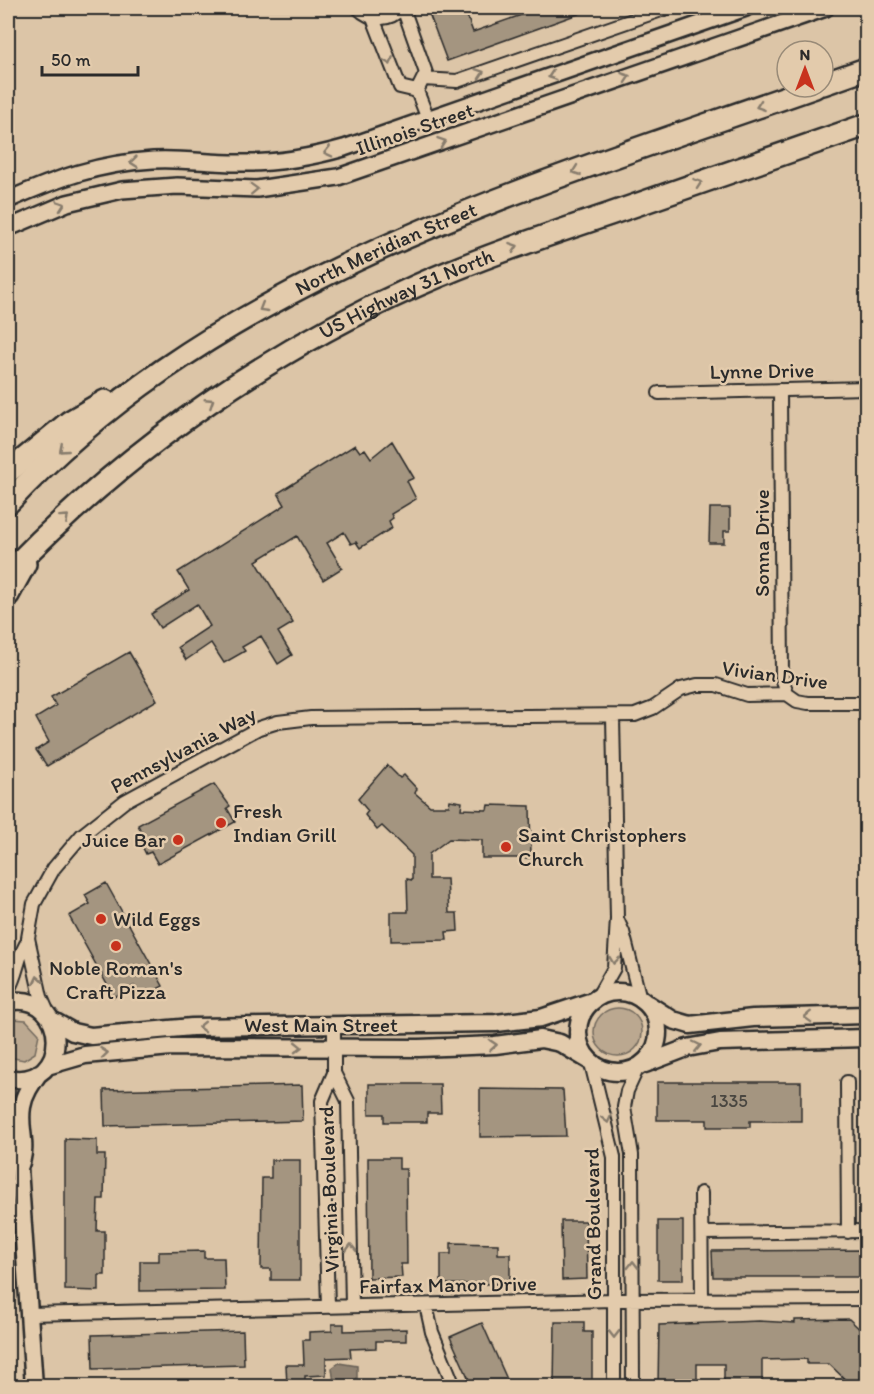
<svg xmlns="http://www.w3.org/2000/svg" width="874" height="1394" font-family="Itim,sans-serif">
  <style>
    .green { fill: #bba890; stroke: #736a5e; stroke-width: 1.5 }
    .water { fill: #918372; stroke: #686056; stroke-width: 1.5 }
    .building { fill: #a49580; stroke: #2b2b2b; stroke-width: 1.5 }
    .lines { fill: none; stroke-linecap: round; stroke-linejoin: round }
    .minor-casing { stroke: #2b2b2b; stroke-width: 16 }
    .tertiary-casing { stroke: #2b2b2b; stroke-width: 20 }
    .secondary-casing { stroke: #2b2b2b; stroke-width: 21 }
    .motorway-casing { stroke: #2b2b2b; stroke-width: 26 }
    .minor { stroke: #e3cbac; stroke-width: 12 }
    .tertiary { stroke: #e3cbac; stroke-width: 15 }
    .secondary { stroke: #e3cbac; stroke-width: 16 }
    .motorway { stroke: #e3cbac; stroke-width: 21 }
    .oneway { stroke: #877b6c }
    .poi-dot { fill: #c8321e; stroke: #e3cbac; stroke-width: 2 }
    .labels { text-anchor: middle; stroke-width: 5; stroke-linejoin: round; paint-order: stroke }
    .number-label { font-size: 18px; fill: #494640 }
    .street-label { font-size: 21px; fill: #2b2b2b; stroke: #e3cbac }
    .poi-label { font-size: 21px; fill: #2b2b2b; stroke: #e3cbac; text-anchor: start }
  </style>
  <rect width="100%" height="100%" fill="#dcc5a7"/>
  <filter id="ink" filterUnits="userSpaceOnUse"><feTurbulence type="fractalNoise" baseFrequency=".0167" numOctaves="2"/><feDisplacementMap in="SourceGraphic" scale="12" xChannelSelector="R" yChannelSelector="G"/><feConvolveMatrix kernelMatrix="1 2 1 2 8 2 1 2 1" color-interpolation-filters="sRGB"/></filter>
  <g filter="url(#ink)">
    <path class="green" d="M594 1032a24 24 0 1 1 48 0a24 24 0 1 1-48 0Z
      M13,1019L26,1020L39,1034L35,1053L24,1060L8,1057V1021Z"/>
    <path class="water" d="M339,1363L357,1366V1381L334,1383L332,1368Z"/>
    <path class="building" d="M427,8H464L473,32L541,8L592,9L447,61Z
      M392,441L414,478L407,481L416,499L391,514L393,518L389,521L392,528L360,548L356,542L351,544L344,532L327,543L342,568L323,580L297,536L256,561L293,623L278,632L292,655L278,664L261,636L242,647L245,651L224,663L211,643L186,660L178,647L210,626L197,604L160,628L151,614L189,590L178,572L285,505L278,493L355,445L360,452L365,449L371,458Z
      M710,508H730V531H724V543H709Z
      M129,652L157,700L47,766L36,750L49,742L36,718L56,706L51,697Z
      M387,765L400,778L404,775L417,789L415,793L430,806H449L450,800L462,802L461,809L487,810L488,805L530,806L531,858H482V840L449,839L429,854V879H447L449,913H457L458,931L446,932L447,940L391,941V912H408L407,879L412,880V855L382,826L377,830L365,815L368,811L358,799Z
      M214,784L230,806L227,808L235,822L158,864L151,852L146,854L139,840L144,837L138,825Z
      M106,883L163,986L141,998L134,986L114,997L69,916L90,904L85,895Z
      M657,1082H801V1121H750V1127H707V1120H657Z
      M369,1084H440L441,1113H427V1122H384V1114H369Z
      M302,1085L303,1121L105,1126L104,1090Z
      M480,1089L563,1090L566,1136L480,1137Z
      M65,1139L97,1140V1155H105L104,1199H98L97,1231H105V1275H99V1291L65,1290Z
      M368,1158H399V1169H406L407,1264H401L402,1277L369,1278Z
      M271,1160H300V1280H271V1269H261L262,1178H271Z
      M561,1221H586L587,1279L562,1280Z
      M658,1221H683V1280H658Z
      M451,1243L498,1244V1254H510V1284H441V1254H451Z
      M867,1250V1277H713L712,1251Z
      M204,1251V1258H224L225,1290L140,1291V1261H159V1252Z
      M849,1319L867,1336V1386H852L829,1364H807V1359L762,1360V1386H724V1364H697V1386H658L659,1325L759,1321L795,1323V1320Z
      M555,1322H584V1332H592V1384L554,1386Z
      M482,1323L510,1386H472L450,1337Z
      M332,1324H344V1331L406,1329V1341H376V1348L350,1349L351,1357L326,1358V1375L305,1376V1386H287L286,1365H304L303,1340H309V1332L332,1331Z
      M243,1331L244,1365L93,1369L92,1335Z"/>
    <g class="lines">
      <defs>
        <path id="minor" d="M358,8C371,21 389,22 402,8
          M403,8L426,73L417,91L428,119
          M373,18L400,87L417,91
          M423,79L457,81L667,8
          M780,390L782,678L787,694
          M659,393L866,388
          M617,919L623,932L640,999
          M8,990C18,974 17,956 28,941
          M597,998L614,968L617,919L613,717
          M49,1015L41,997L28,938L34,904L54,868L82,835L125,801L259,728L278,722L311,718L635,715L653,708L681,689L697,685H716L747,695L787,694L797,701L808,703H866
          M591,1063L614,1157V1386
          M334,1073L348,1101L352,1306
          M847,1082L848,1232
          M701,1193L702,1300
          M702,1233L866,1231
          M426,1305L432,1332L454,1386
          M328,1306L322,1101L334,1073V1027
          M29,1314L614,1300L866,1299
          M633,1386L632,1155L624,1107L627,1091L638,1067"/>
        <path id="tertiary" d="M8,200C55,179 100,163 153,160C184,158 214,164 244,163C278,163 312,157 344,148L746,8
          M8,228L67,203L122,190L177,186L257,189L338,177L826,8"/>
        <path id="secondary" d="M578 1032a40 40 0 1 1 80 0a40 40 0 1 1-80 0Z
          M8,1002C71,989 72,1091 8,1078
          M648,1004L673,1020L690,1025L753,1018L866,1015
          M50,1019L73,1032L91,1036L192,1027L496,1023L541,1018L592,1001
          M645,1064L687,1048L720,1042L866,1038
          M47,1066L85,1055L171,1047L419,1048L495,1045L541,1039L560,1043L590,1061
          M8,1122L12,1154L19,1168L34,1386
          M19,1168C29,1143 18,1131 22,1107C24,1094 32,1083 39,1073"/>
        <g id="motorway">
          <path d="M823,84L866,69"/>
          <path d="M8,472L69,422L105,401"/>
          <path id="s1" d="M8,503C220,275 531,187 815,87"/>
          <path id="s2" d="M8,573C125,452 263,355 416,286C479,258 545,236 610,214C696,184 781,154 866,125"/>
          <path d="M8,595L25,564"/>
        </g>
      </defs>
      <use href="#minor" class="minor-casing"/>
      <use href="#tertiary" class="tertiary-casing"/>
      <use href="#secondary" class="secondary-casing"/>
      <use href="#motorway" class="motorway-casing"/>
      <use href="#minor" class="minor"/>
      <use href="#tertiary" class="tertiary"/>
      <use href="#secondary" class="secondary"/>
      <use href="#motorway" class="motorway"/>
    </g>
    <defs><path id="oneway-chevron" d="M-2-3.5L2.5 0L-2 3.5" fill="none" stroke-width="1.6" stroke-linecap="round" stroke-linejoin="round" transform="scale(1.5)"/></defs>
    <g class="oneway">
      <use href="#oneway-chevron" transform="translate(389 61) rotate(69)"/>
      <use href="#oneway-chevron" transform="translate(480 73) rotate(-19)"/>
      <use href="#oneway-chevron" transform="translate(552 76) rotate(161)"/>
      <use href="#oneway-chevron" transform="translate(626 77) rotate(-19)"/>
      <use href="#oneway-chevron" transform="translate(760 106) rotate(161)"/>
      <use href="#oneway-chevron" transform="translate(442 142) rotate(-19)"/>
      <use href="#oneway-chevron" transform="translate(328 152) rotate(167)"/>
      <use href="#oneway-chevron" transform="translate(134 162) rotate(174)"/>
      <use href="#oneway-chevron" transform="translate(576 171) rotate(160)"/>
      <use href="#oneway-chevron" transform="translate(698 183) rotate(-19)"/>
      <use href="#oneway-chevron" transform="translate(254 189) rotate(-2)"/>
      <use href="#oneway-chevron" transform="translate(61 205) rotate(-19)"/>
      <use href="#oneway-chevron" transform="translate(514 247) rotate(-19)"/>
      <use href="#oneway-chevron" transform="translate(263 308) rotate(149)"/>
      <use href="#oneway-chevron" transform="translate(210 402) rotate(-33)"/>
      <use href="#oneway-chevron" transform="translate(63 449) rotate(139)"/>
      <use href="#oneway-chevron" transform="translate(65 518) rotate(-42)"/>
      <use href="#oneway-chevron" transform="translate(614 960) rotate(97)"/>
      <use href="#oneway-chevron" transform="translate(38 980) rotate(-102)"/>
      <use href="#oneway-chevron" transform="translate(808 1017) rotate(178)"/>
      <use href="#oneway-chevron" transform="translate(202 1027) rotate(179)"/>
      <use href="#oneway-chevron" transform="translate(493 1045) rotate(-4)"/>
      <use href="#oneway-chevron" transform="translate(697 1046) rotate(-12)"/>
      <use href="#oneway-chevron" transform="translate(298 1047) rotate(1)"/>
      <use href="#oneway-chevron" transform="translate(104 1053) rotate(-6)"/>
      <use href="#oneway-chevron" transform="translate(607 1119) rotate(76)"/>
      <use href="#oneway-chevron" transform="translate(351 1248) rotate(-91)"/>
      <use href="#oneway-chevron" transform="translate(633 1265) rotate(-90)"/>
      <use href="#oneway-chevron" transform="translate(614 1334) rotate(90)"/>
    </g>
  </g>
  <g class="poi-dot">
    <circle cx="221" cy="823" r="6"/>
    <circle cx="178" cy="840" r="6"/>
    <circle cx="506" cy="847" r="6"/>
    <circle cx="101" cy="919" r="6"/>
    <circle cx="116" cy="946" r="6"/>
  </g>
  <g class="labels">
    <g class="number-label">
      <text x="729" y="1107">1335</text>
    </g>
    <g class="street-label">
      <text transform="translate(415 129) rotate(-19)" y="7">Illinois Street</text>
      <text dy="7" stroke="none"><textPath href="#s1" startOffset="459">North Meridian Street</textPath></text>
      <text dy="7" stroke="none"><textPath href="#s2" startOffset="490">US Highway 31 North</textPath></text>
      <text transform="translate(762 371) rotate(-1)" y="7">Lynne Drive</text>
      <text transform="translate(762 543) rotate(-90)" y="7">Sonna Drive</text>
      <text transform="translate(775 675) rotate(8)" y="7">Vivian Drive</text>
      <text transform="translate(183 750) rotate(-28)" y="7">Pennsylvania Way</text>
      <text x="321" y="1032">West Main Street</text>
      <text transform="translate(329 1189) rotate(-92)" y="7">Virginia Boulevard</text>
      <text transform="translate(593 1224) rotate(-91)" y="7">Grand Boulevard</text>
      <text transform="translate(448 1285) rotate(-1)" y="7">Fairfax Manor Drive</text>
    </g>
    <g class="poi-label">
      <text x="233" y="818">Fresh<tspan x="233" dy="24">Indian Grill</tspan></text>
      <text x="518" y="842">Saint Christophers<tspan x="518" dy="24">Church</tspan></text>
      <text x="166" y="847" text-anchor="end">Juice Bar</text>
      <text x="113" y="926">Wild Eggs</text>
      <text x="116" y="975" text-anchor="middle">Noble Roman's<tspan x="116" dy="24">Craft Pizza</tspan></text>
    </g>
  </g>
  <rect width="874" height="1394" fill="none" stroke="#e3cbac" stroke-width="30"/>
  <rect x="15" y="15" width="844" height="1364" fill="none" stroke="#2b2b2b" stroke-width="2" filter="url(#ink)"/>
  <g transform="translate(805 69)"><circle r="28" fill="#e3cbac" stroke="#998b78" stroke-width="1.5"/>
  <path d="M0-4.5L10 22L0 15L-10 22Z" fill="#c8321e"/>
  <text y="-9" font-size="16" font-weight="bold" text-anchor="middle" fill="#2b2b2b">N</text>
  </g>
  <path d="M42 66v9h96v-9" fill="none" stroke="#2b2b2b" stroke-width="3"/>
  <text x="51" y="66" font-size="18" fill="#2b2b2b" stroke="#e3cbac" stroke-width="4.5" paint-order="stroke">50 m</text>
</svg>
